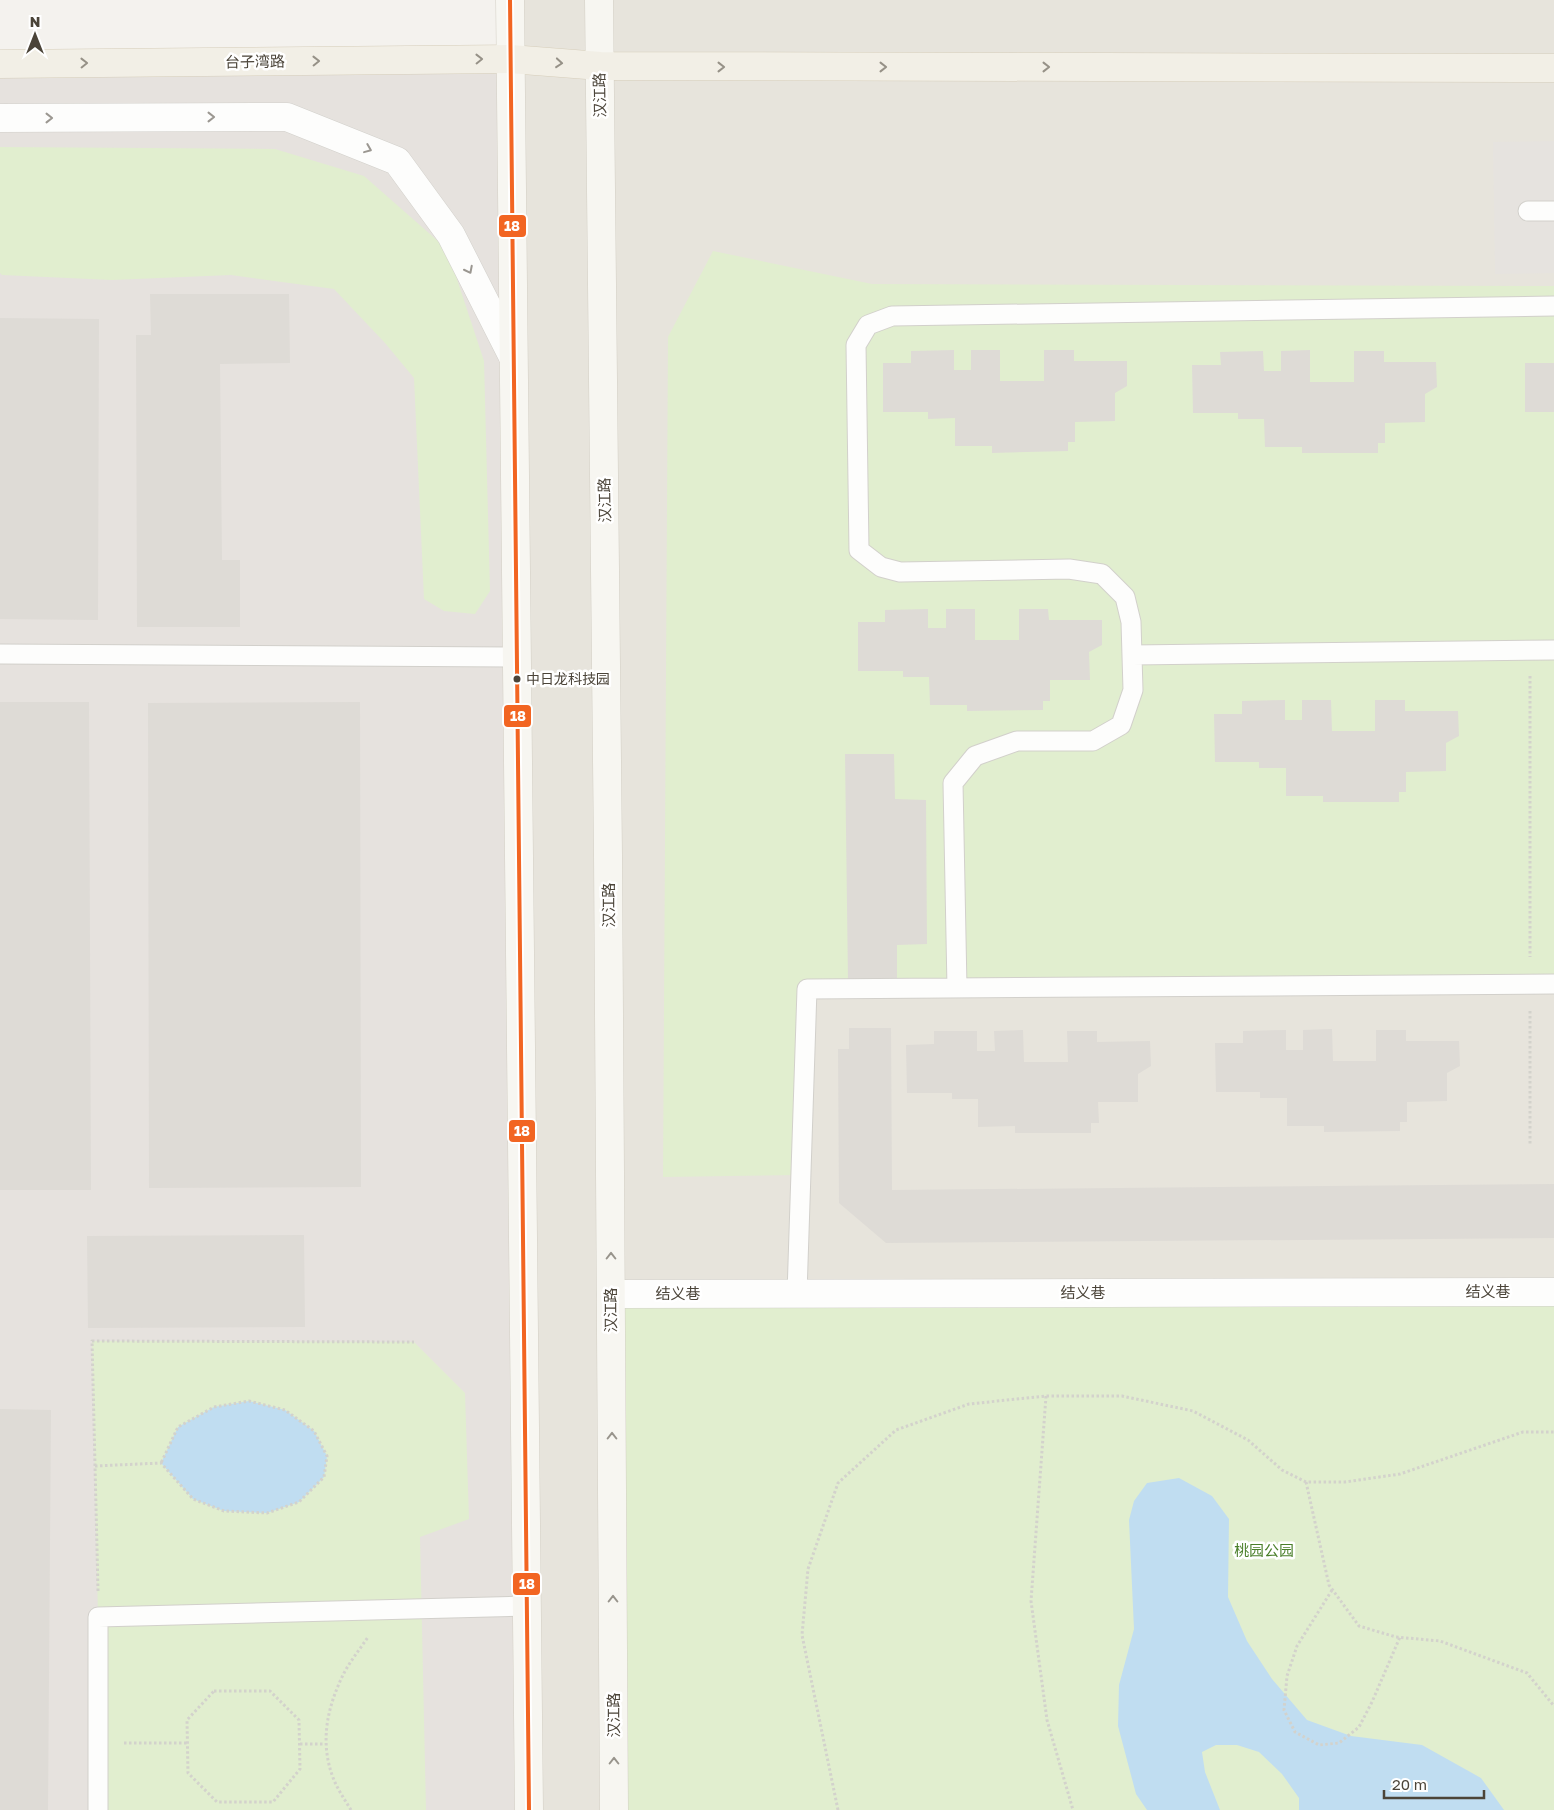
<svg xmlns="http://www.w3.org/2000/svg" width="1554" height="1810" font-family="'Golos Text','Noto Sans SC',sans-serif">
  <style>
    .residential { fill: #e7e4dc }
    .industrial { fill: #e6e2de }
    .green { fill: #e1eecf }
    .parking { fill: #e6e3df }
    .water { fill: #c0ddf1 }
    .building { fill: #dedbd6 }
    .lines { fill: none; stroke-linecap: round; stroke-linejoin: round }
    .service-casing { stroke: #d2d0cb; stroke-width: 21 }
    .minor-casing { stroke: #d2d0cb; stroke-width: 29 }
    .tertiary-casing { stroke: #d2d0cb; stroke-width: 29 }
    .secondary-casing { stroke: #d3cfc5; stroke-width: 29 }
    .primary-casing { stroke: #d6cebb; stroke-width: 29 }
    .path { stroke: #d3d2cc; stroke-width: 3; stroke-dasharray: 2.5 2.5; stroke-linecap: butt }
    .service { stroke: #fdfdfc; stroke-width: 19 }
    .minor { stroke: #fdfdfc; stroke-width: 28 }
    .tertiary { stroke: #fdfdfc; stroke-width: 28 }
    .secondary { stroke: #f7f6f1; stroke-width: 28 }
    .primary { stroke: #f2efe6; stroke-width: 28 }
    .bus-1-casing { stroke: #fff; stroke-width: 8 }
    .bus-1 { stroke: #f26522; stroke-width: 4 }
    .oneway { stroke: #969187 }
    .oneway2 { stroke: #9b9791 }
    .oneway3 { stroke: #98948c }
    .bus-dot { fill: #4b4439; stroke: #fff; stroke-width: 2 }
    .labels { text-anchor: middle; stroke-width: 5; stroke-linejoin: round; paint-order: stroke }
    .bus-label { font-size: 14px; fill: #4b4439; stroke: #fff; text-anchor: start }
    .street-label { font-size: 15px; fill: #4b4439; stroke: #fff }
    .park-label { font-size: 15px; fill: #4a7f2a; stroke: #fff }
    .line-badge { stroke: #fff; stroke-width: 2 }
    .badge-label { font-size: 14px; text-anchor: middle; font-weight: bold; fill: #fff }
  </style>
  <rect width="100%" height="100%" fill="#f4f2ee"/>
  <path class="residential" d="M513,0H1554V1810H529Z"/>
  <path class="industrial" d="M510,59L529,1810H0V63Z"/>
  <path class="green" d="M0,147L275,149L364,176L447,249L484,361L490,591L475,614L444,611L424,599L414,378L385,343L334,289L231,275L112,280L2,275L0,273Z
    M713,251L872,284L1554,286V984L807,989L801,1175L663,1177L668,337Z
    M1554,1292V1810H614L611,1294Z
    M92,1341L414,1342L465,1393L469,1519L420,1537L426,1810H98V1617Z"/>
  <path class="parking" d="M1554,141V273L1495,274L1493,142Z"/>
  <path class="water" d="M249,1401L285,1410L314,1431L327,1456L324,1477L299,1502L267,1513L224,1511L193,1499L161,1463L178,1427L214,1407Z
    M1179,1478L1212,1496L1229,1519L1228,1597L1247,1641L1272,1679L1307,1720L1351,1736L1422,1745L1481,1778L1504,1810H1299V1798L1282,1774L1259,1752L1237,1745H1216L1202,1752L1205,1772L1220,1810H1147L1136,1794L1118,1726L1119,1685L1134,1629L1129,1520L1134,1501L1147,1483Z"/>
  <path class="building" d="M150,294H289L290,363L220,364L222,560H240V627H137L136,335H151Z
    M0,318L99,319L98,620L0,619Z
    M954,350V370H971V350H1000V381H1044V350H1074V361H1127V386L1115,393V421L1075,422V442H1068V451L992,453V446H955V418L928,419V412H883V363H911V351Z
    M1310,350V382H1354V351H1384V362H1436L1437,387L1425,394V422L1385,423V443H1378V453H1302V447H1265L1264,419H1238V413H1193L1192,365H1221L1220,352L1263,351L1264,371H1281V351Z
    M1525,363H1554V412H1525Z
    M928,609V628H946V609H975V640H1019V609H1048L1049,620H1102V645L1089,652L1090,680H1050V701H1043V710L967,711V705H930L929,677H903V671H858V622H885V610Z
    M1285,700V720H1302V700H1331L1332,731H1375V700H1405V711H1458L1459,736L1446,743V771L1406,772V792H1399V802H1323V796H1286V768H1259V762H1215L1214,714H1242V701Z
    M0,702H89L91,1190H0Z
    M360,702L361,1187L149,1188L148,703Z
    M845,754H894L895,799L926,800L927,944L897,945V980H848Z
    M849,1028H891L892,1190L1554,1184V1238L886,1243L839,1203L838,1049H849Z
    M1332,1029L1333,1061H1376V1030H1406V1041H1459L1460,1066L1447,1073V1101L1407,1102V1122H1400V1131L1324,1132V1126H1287V1098H1260V1092H1216L1215,1043H1243V1031L1286,1030V1050H1303V1030Z
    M1023,1030L1024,1062H1068L1067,1031H1097V1042L1150,1041L1151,1066L1138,1074V1102H1098L1099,1123H1091V1133H1015V1126L978,1127V1099H952V1093H907L906,1045L934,1044V1031H977V1051H995L994,1031Z
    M304,1235L305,1327L88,1328L87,1236Z
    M0,1409L51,1410L48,1810H0Z"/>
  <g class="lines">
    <defs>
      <path id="service" d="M1528,211H1554
        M0,654L517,657
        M1132,655L1554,650
        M957,988L953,783L975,756L1017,741H1093L1121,725L1133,690L1131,622L1125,597L1102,574L1069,569L900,572L881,567L859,550L856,345L868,325L892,316L1554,306
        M797,1294L807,989L1554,984
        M98,1810V1617L526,1606"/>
      <path id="minor" d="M611,1294L1554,1292"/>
      <path id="tertiary" d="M0,118L287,117L397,161L451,235L513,357"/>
      <path id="secondary" d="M510,0L529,1810
        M599,0L608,855L614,1810"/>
      <path id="primary" d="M0,64L510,59L600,66L1554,68"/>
    </defs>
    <use href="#service" class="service-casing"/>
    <use href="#minor" class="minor-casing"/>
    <use href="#tertiary" class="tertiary-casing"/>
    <use href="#secondary" class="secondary-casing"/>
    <use href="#primary" class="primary-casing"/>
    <path class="path" d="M1530,676V957
      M1530,1011V1144
      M1046,1396L1031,1601L1047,1720L1073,1810
      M95,1466L161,1463L193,1499L224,1511L267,1513L299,1502L324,1477L327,1456L314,1431L285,1410L249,1401L214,1407L178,1427L161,1463
      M1306,1482L1329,1585L1359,1626L1396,1637L1440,1641L1527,1673L1554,1706
      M1332,1590L1297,1646L1287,1676L1284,1710L1295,1732L1319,1745L1339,1743L1359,1727L1372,1702L1400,1637
      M98,1591L92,1341L414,1342
      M214,1691H270L299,1720L300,1769L273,1802H217L188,1773L187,1720Z
      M124,1743H187
      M300,1744H325
      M351,1810C345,1800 338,1790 334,1780C319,1743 327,1707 344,1673C351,1660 360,1649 368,1637
      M838,1810L802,1635L808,1569L838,1483L896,1430L969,1404L1046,1396H1122L1193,1411L1248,1440L1282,1470L1306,1482H1345L1400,1474L1523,1432H1554"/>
    <use href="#service" class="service"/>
    <use href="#minor" class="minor"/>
    <use href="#tertiary" class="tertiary"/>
    <use href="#secondary" class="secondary"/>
    <use href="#primary" class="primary"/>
    <defs>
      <path id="bus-1" d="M510,0L529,1810"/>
    </defs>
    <use href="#bus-1" class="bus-1-casing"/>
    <use href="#bus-1" class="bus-1"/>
  </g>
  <defs><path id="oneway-chevron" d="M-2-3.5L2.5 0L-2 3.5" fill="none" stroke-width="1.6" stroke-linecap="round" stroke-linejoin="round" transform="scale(1.25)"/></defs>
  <g class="oneway">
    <use href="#oneway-chevron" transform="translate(479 59) rotate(-1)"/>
    <use href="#oneway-chevron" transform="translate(316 61) rotate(-1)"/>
    <use href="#oneway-chevron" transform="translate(84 63) rotate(-1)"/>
    <use href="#oneway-chevron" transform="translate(559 63) rotate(5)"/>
    <use href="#oneway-chevron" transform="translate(721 67)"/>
    <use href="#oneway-chevron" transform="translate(883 67)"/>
    <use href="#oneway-chevron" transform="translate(1046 67)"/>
  </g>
  <g class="oneway2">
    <use href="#oneway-chevron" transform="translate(211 117)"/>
    <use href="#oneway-chevron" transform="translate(49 118)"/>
    <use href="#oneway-chevron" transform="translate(368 149) rotate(22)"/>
    <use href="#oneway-chevron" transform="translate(469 270) rotate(63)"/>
  </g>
  <g class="oneway3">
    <use href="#oneway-chevron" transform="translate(611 1256) rotate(-90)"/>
    <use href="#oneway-chevron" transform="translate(612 1436) rotate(-90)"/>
    <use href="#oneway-chevron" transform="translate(613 1599) rotate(-90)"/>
    <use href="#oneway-chevron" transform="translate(614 1761) rotate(-90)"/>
  </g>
  <circle class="bus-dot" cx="517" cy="679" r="4.5"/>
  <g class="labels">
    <g class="bus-label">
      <text x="526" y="684">中日龙科技园</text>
    </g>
    <g class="street-label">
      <text transform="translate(255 62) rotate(-1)" y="5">台子湾路</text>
      <text transform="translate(600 95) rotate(-91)" y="5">汉江路</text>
      <text transform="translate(605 500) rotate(-91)" y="5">汉江路</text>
      <text transform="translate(609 905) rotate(-90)" y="5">汉江路</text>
      <text x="1488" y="1297">结义巷</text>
      <text x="1083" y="1298">结义巷</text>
      <text x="678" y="1299">结义巷</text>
      <text transform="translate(611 1310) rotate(-90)" y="5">汉江路</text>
      <text transform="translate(614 1715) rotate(-90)" y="5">汉江路</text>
    </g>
    <g class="park-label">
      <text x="1264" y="1556">桃园公园</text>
    </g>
  </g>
  <g class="line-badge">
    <rect x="498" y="214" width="29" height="24" rx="5" fill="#f26522"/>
    <rect x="503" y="704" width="29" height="24" rx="5" fill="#f26522"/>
    <rect x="508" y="1119" width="28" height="24" rx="5" fill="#f26522"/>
    <rect x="512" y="1572" width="29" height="24" rx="5" fill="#f26522"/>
  </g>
  <g class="badge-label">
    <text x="512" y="231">18</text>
    <text x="518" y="721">18</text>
    <text x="522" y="1136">18</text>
    <text x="527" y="1589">18</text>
  </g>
  <g transform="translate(35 35)" stroke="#ffffff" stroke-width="4" paint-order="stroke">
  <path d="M0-4L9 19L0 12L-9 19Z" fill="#4b4439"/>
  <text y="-8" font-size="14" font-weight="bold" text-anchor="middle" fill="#4b4439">N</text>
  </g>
  <path d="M1384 1790v8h100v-8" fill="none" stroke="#4b4439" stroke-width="2.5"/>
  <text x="1392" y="1790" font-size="15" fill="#4b4439" stroke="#ffffff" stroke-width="4" paint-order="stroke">20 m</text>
</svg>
